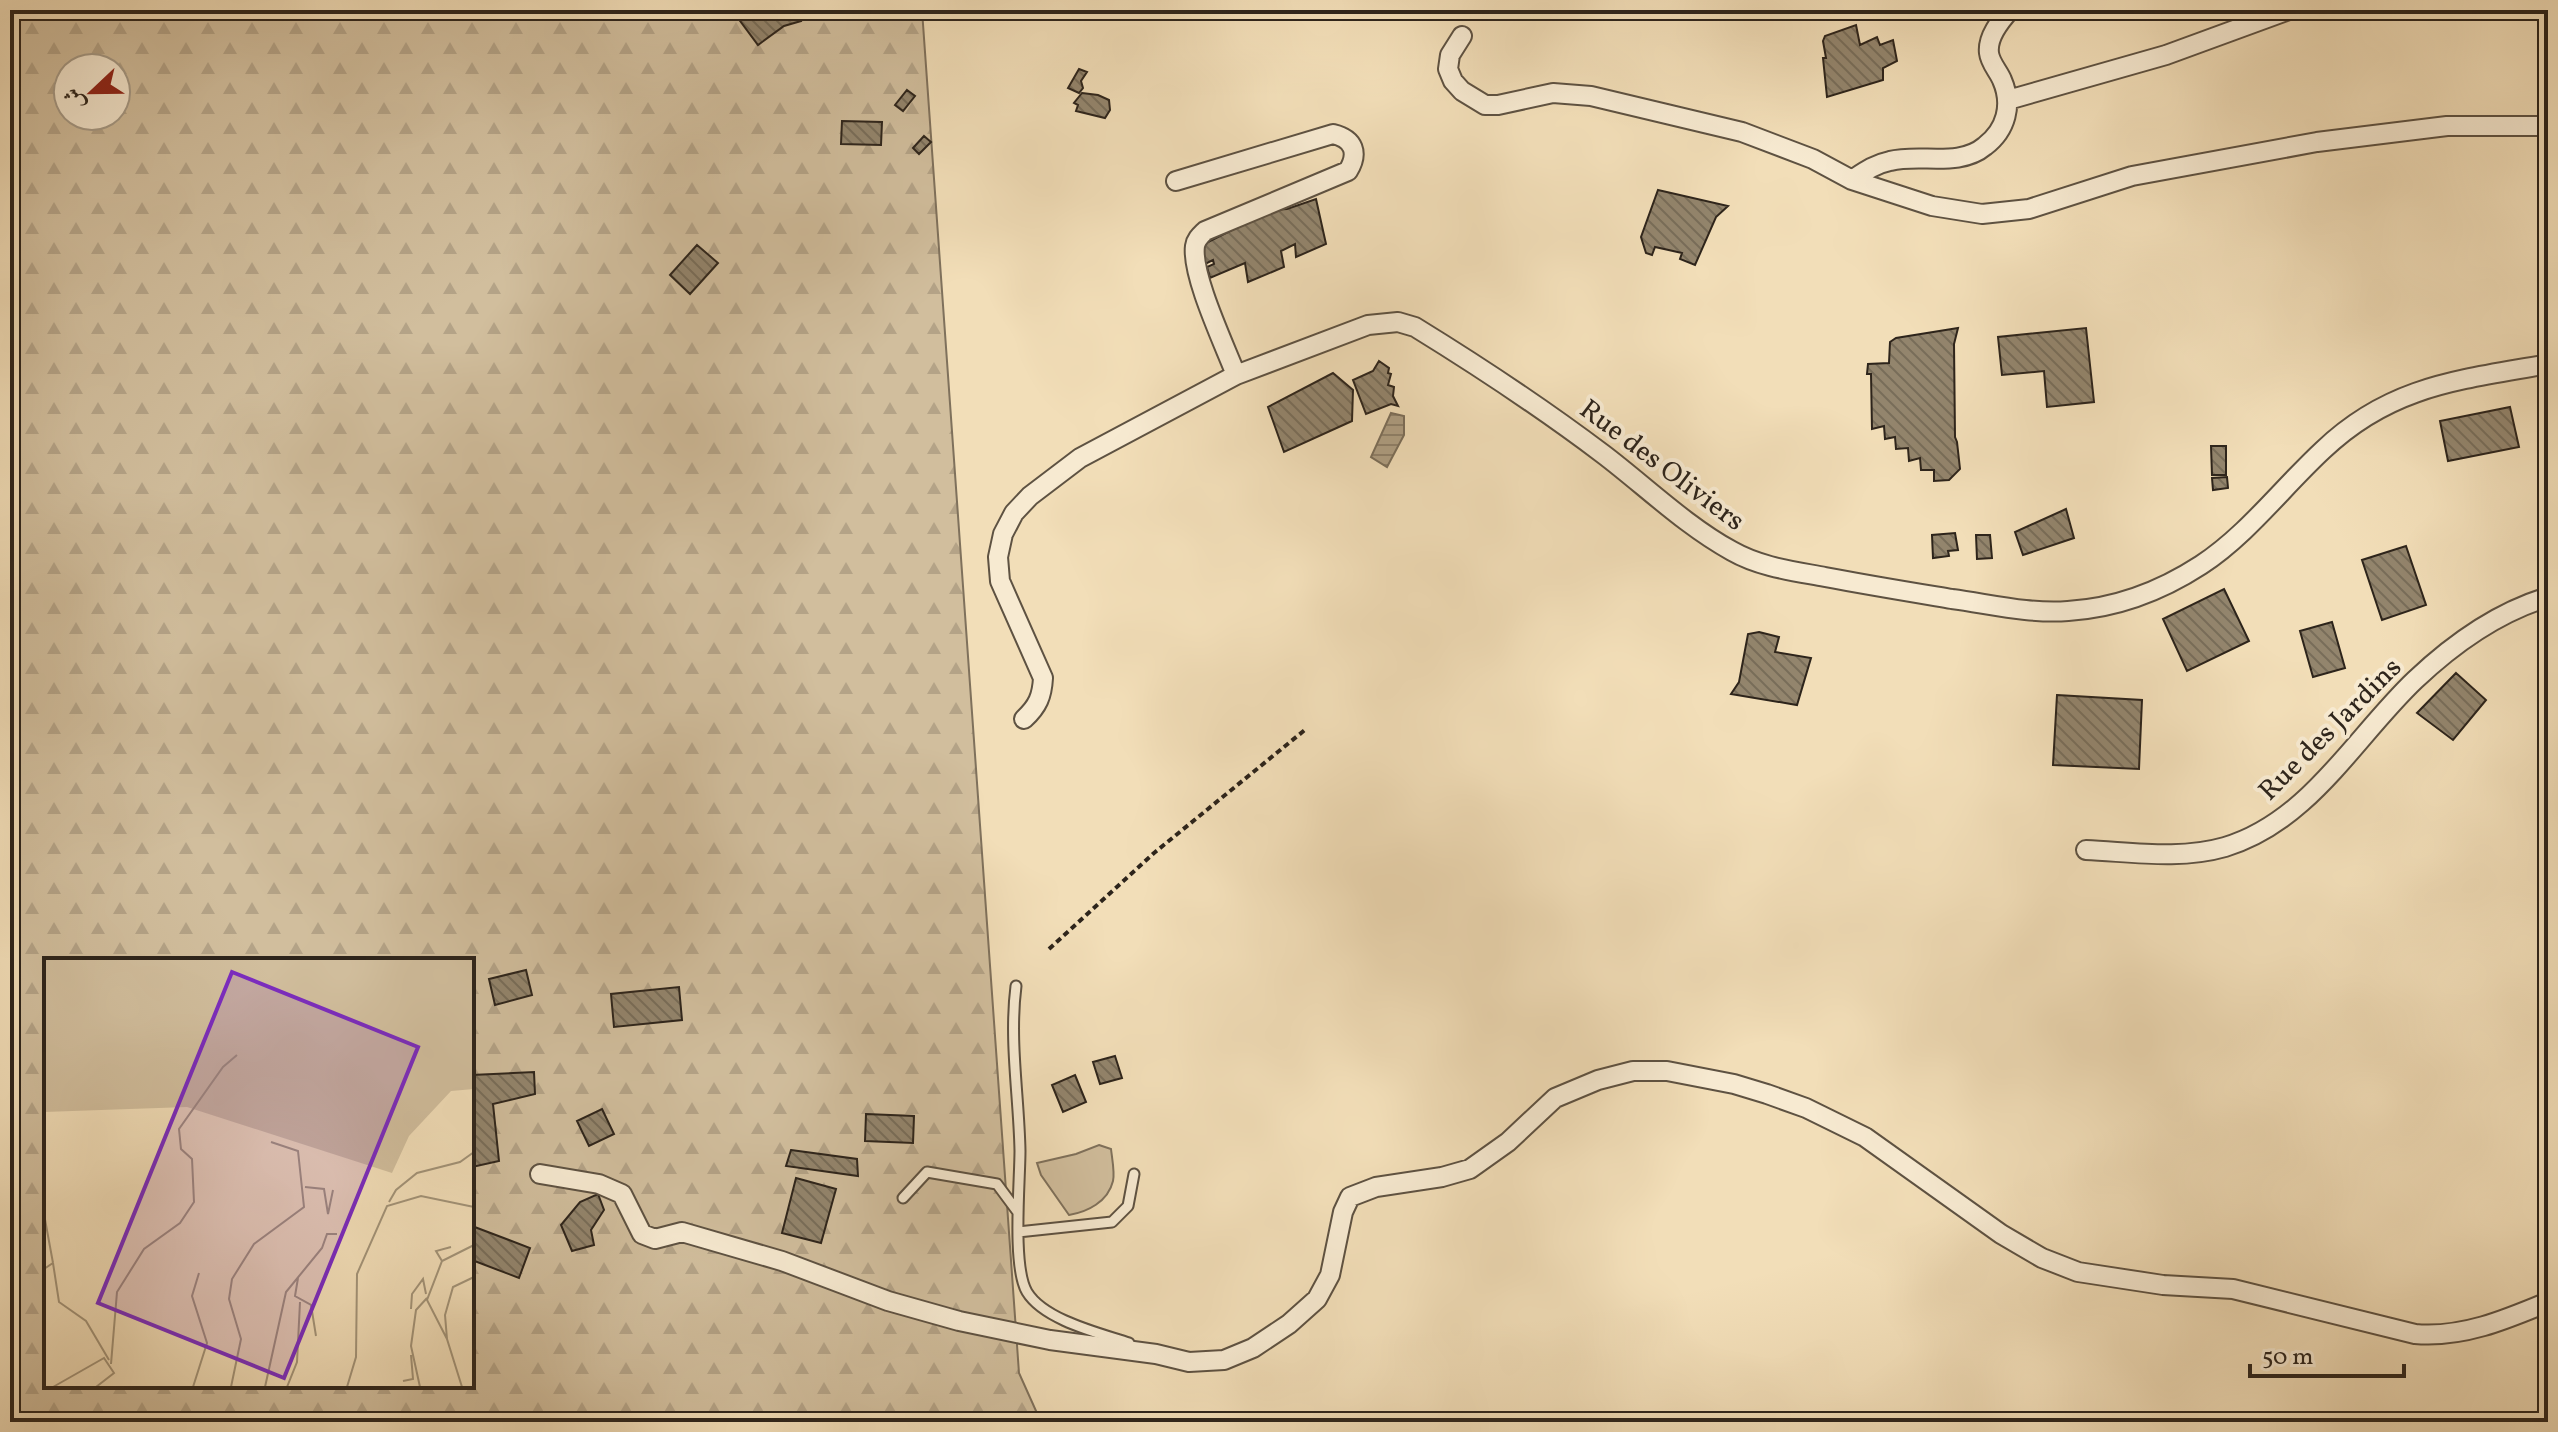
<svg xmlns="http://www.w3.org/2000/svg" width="2558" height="1432" font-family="Vollkorn,Amiri,serif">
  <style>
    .grass { fill: #d1be9d; stroke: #7f715c; stroke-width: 2 }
    .forest { fill: url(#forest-firs); stroke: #7f715c; stroke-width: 2; fill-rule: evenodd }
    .water { fill: url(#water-rules); stroke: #7b6e59; stroke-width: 2 }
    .building { fill: url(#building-back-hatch); stroke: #2d241b; stroke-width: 2 }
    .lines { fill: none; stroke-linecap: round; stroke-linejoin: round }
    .lane-casing { stroke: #5e5242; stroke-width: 13 }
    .street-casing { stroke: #5e5242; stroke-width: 22 }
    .path { stroke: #2d241b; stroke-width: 4; stroke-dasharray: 6 4; stroke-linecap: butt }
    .lane { stroke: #f7ead1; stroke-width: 9 }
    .street { stroke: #f7ead1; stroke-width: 18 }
    .labels { text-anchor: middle; stroke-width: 8; stroke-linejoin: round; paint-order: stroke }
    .street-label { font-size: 28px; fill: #2d241b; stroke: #f7ead1 }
    .inset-road { fill: none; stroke: #a39479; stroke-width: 2 }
    .view { fill: #7b2cbf; fill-opacity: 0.15; stroke: #7b2cbf; stroke-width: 4 }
    .inset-edge { fill: none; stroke: #2d241b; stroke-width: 4 }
  </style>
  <defs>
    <pattern id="forest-firs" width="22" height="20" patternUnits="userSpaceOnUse" patternTransform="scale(2)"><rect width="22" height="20" fill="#d1be9d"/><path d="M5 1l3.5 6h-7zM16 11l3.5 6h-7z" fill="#b4a387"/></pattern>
    <pattern id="water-rules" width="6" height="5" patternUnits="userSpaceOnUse" patternTransform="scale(2)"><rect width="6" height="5" fill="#af9f83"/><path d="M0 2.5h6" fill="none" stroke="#8f816a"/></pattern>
    <pattern id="building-back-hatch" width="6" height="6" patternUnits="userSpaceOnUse" patternTransform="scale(2)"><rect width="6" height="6" fill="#93856d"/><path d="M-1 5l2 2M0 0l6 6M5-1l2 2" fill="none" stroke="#786d59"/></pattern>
  </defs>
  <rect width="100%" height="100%" fill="#f2deb8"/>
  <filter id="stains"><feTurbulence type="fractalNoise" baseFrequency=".0025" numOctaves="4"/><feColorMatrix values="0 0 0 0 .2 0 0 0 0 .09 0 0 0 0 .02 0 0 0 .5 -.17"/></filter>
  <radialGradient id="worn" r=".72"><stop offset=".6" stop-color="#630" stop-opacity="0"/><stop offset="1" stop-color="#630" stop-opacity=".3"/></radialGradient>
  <path class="grass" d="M1099,1145L1111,1149C1112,1158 1115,1173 1113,1181C1108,1202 1087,1212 1069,1215L1041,1175L1037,1163L1076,1154Z"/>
  <path class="forest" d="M10,10H922L1019,1373L1041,1422H10ZM68,68H116V116H68ZM46,960H472V1386H46Z"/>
  <path class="water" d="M1391,413L1404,416V435L1387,467L1371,457Z"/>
  <path class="building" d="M732,10H795L794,14L799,15L801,21L784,26L758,45Z
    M1343,10H1417L1416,14L1386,18L1343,14Z
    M1856,25L1860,45L1877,37L1880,45L1893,40L1897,61L1883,68V80L1827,97L1823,58H1826L1823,41L1825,36Z
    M1079,69L1087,72L1081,81L1083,88L1079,93L1068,88Z
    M907,90L915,96L903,111L895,105Z
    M1082,93L1098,95L1109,100L1110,110L1105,118L1076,111L1078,105L1074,103Z
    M842,121L882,122L881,145L841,144Z
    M924,136L931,142L919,154L913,148Z
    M1658,190L1728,206L1716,217L1695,265L1680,259L1682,253L1655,247L1652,255L1646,253L1641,237Z
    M1316,199L1326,244L1296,257L1295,244L1281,251L1284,267L1248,282L1245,263L1210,278L1207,267L1214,264L1213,260L1203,265L1202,245L1238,227L1240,223L1272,210L1287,209Z
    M697,245L718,263L690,294L670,275Z
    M1958,328L1954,344L1955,437L1957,442L1960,469L1949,480L1934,481V470H1921L1920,458L1909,461L1908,448L1896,449L1895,437L1885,439L1884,426L1872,429L1871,374H1867L1868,364L1889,363L1890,342L1896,338Z
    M2086,328L2094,402L2047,407L2044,371L2002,375L1998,337Z
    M1379,361L1389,368L1388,373L1391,374L1388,385L1394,387L1393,396L1398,406L1391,404L1366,414L1353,380L1373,371Z
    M1333,373L1353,390L1352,421L1284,452L1268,407Z
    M2510,407L2519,447L2448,461L2440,421Z
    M2211,446H2226V475H2212Z
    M2227,477L2228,488L2213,490L2212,478Z
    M2066,509L2074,538L2023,555L2015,532Z
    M1955,533L1958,550L1948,551L1949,556L1933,558L1932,535Z
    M1976,535H1990L1992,558L1977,559Z
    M2406,546L2426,605L2382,620L2362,560Z
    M2224,589L2249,641L2187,671L2163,619Z
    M2332,622L2345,668L2313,677L2300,631Z
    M1759,632L1779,637L1775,652L1811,658L1797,705L1731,694L1739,682L1748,634Z
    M2456,673L2486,700L2453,740L2417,713Z
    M2057,695L2142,700L2139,769L2053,765Z
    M526,970L532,995L495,1005L489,979Z
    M679,987L682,1020L614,1027L611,994Z
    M1115,1056L1122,1078L1100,1084L1093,1062Z
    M534,1072L535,1094L493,1104L499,1161L472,1167V1075Z
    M1075,1075L1086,1102L1063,1112L1052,1085Z
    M602,1109L614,1134L589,1146L577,1121Z
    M866,1114L914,1116L913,1143L865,1141Z
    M791,1150L857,1159L858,1176L786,1166Z
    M796,1178L836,1189L821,1243L782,1233Z
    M598,1194L604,1210L591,1230L594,1245L572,1251L561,1225L580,1202Z
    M472,1226L530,1248L519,1278L472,1260Z"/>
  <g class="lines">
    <defs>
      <path id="lane" d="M1016,986C1009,1041 1019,1096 1020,1151C1020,1182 1012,1267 1027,1292C1044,1320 1099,1333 1129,1343
        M903,1198L927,1172L997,1184L1017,1211
        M1018,1232L1112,1222L1128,1206L1134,1174"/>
      <path id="street" d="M1462,36L1450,55L1448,69L1453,81L1462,91L1485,105H1498L1553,93L1591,96L1742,132L1813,159L1852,180L1932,206L1982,214L2029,209L2132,176L2317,142L2447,126H2548
        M2008,100L2166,55L2289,10
        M1852,180C1864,172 1875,164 1890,161C1920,153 1959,168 1985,146C2006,130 2013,105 2002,80C1999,72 1990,63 1989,53C1987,37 2000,21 2010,10
        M1176,181L1333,134C1354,139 1359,153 1348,171L1205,231C1201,235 1196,239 1195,246C1191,275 1225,346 1236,375
        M1024,719C1038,706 1042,696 1043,678L1000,581L998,557L1003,534L1014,513L1030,496L1080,458L1236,375L1368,325L1398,322L1415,327C1480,367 1542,408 1603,454C1644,485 1686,526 1732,551C1760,567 1793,571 1825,577C1867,585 1910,592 1952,599C1990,604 2029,614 2068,611C2116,608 2161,591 2201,565C2247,535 2283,487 2323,450C2391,385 2460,380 2548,364
        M2086,850C2132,852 2180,860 2225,847C2309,822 2355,737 2415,680C2453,644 2498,612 2548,597
        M540,1174L599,1184L622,1194L642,1234L655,1239L682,1232L782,1261L888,1301L959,1321L1050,1340L1156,1354L1189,1362L1224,1360L1253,1348L1289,1324L1317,1299L1330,1275L1343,1212L1350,1197L1376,1187L1442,1177L1470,1169L1508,1142L1555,1098L1598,1080L1633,1071H1667L1734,1084L1767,1094L1806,1108L1865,1137L2001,1234L2042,1258L2078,1272L2163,1285L2233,1289L2415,1334C2462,1338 2505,1320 2548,1302"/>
    </defs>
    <use href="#lane" class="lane-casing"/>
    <use href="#street" class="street-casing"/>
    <path class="path" d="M1049,949L1154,853L1306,729"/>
    <use href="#lane" class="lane"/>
    <use href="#street" class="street"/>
  </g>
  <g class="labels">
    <g class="street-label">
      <text transform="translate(1663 464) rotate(37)" y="10">Rue des Oliviers</text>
      <text transform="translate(2329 728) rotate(-45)" y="10">Rue des Jardins</text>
    </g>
  </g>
  <g transform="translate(44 958)">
    <rect width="430" height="430" fill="#f2deb8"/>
    <path d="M0,1H430V131L407,133L365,178L348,215L143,149L0,154Z" fill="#d1be9d"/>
    <path class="inset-road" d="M261,229L280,231L284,256L289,232M345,244L352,232L373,215L416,204L430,194M0,256L9,305M398,303L392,293L407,289M0,311L9,305L15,344L42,363L65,402M254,320L251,338L267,347L272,378M367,351L368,336L379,321L382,336M403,381L383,342L398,303L430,287M67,406L73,334L100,291L136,265L150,244L148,201L137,191L135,171L179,109L193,97M359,423L369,421L367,397M9,429L60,400L70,415L52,429M149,429L163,385L148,338L155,315M187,429L197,381L185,341L188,321L210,286L260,249L254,193L227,184M221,429L242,334L278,290L283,276H293M243,429L253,404L256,344M303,429L312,399L313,316L343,248L377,238L430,249M376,429L367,388L372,352L383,340M418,429L403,381L401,357L409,329L430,319"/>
    <path class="view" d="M188,14L374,89L240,420L54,345Z"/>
    <rect width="430" height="430" class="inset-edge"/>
  </g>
  <rect width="2558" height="1432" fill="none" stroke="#f2deb8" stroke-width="40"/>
  <rect x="12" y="12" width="2534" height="1408" fill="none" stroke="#2d241b" stroke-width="4"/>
  <rect x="20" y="20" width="2518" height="1392" fill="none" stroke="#2d241b" stroke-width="2"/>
  <g transform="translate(92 92) rotate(248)"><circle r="38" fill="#f7ead1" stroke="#a69b88" stroke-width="2"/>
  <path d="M0-6L14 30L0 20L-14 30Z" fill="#8f2418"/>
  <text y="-12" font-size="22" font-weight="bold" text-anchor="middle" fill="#2d241b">ش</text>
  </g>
  <path d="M2250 1364v12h154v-12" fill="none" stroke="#2d241b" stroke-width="4"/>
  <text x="2262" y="1364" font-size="24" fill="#2d241b" stroke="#f7ead1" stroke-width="6" paint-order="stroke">50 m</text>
  <rect width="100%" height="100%" filter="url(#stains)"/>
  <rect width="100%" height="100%" fill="url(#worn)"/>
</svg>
